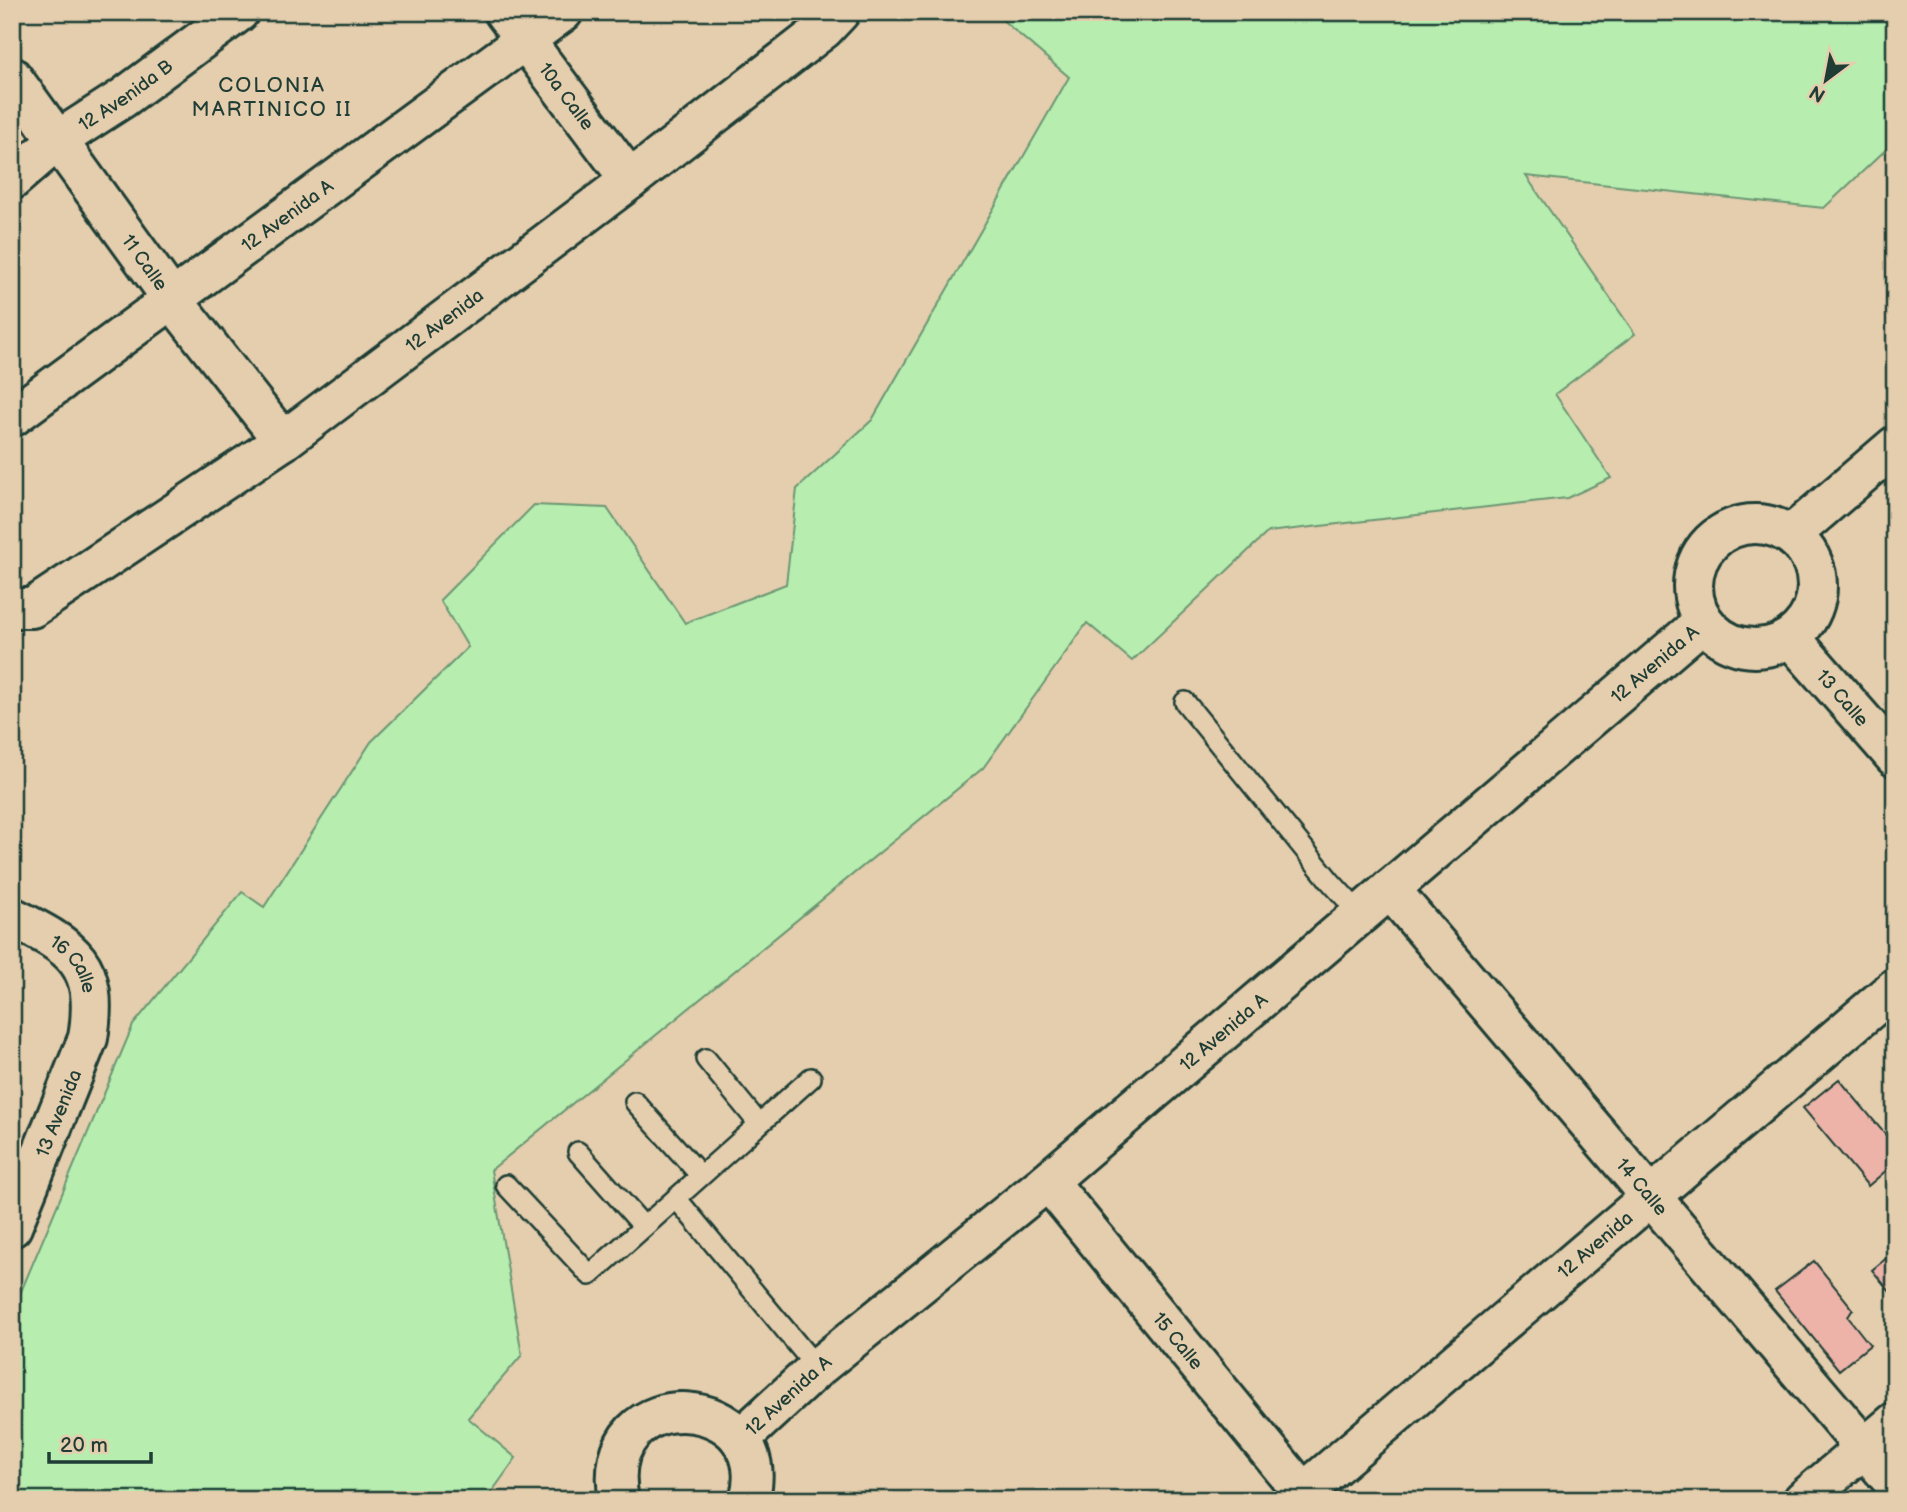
<svg xmlns="http://www.w3.org/2000/svg" width="1907" height="1512" font-family="'Balsamiq Sans',sans-serif">
  <style>
    .green { fill: #b7eeb0; stroke: #6b9672; stroke-width: 2 }
    .building { fill: #edb3a9; stroke: #1f3d34; stroke-width: 2 }
    .lines { fill: none; stroke-linecap: round; stroke-linejoin: round }
    .lane-casing { stroke: #1f3d34; stroke-width: 24 }
    .street-casing { stroke: #1f3d34; stroke-width: 44 }
    .lane { stroke: #e5ceae; stroke-width: 19 }
    .street { stroke: #e5ceae; stroke-width: 38 }
    .labels { text-anchor: middle; stroke-width: 5; stroke-linejoin: round; paint-order: stroke }
    .street-label { font-size: 19px; fill: #1f3d34; stroke: #e5ceae }
    .neighbourhood-label { font-size: 21px; letter-spacing: 2px; fill: #1f3d34; stroke: #e5ceae }
  </style>
  <rect width="100%" height="100%" fill="#e5ceae"/>
  <filter id="ink" filterUnits="userSpaceOnUse"><feTurbulence type="fractalNoise" baseFrequency=".0143" numOctaves="2"/><feDisplacementMap in="SourceGraphic" scale="14" xChannelSelector="R" yChannelSelector="G"/><feConvolveMatrix kernelMatrix="1 2 1 2 8 2 1 2 1" color-interpolation-filters="sRGB"/></filter>
  <g filter="url(#ink)">
    <path class="green" d="M993,12H1895V141L1824,208L1526,176L1635,334L1555,394L1611,478L1567,498L1268,532L1132,661L1087,623L983,768L491,1170L522,1355L468,1418L516,1458L486,1500H12V1313L133,1025L242,892L264,907L371,742L468,647L440,600L534,505L607,508L685,623L786,584L797,489L872,420L1069,77Z"/>
    <path class="building" d="M1839,1079L1895,1146V1163L1868,1186L1803,1108Z
      M1895,1251V1298L1872,1270Z
      M1814,1261L1853,1309L1848,1317L1870,1345L1839,1370L1775,1291Z"/>
    <g class="lines">
      <defs>
        <path id="lane" d="M1185,702L1330,881L1360,914
          M706,1059L759,1124
          M635,1102L701,1176
          M578,1152L644,1227
          M506,1185L590,1275L811,1078
          M676,1198L817,1368"/>
        <g id="street">
          <path id="s1" d="M504,12L630,180"/>
          <path id="s2" d="M12,77L172,299L283,441"/>
          <path id="s3" d="M12,180L58,140L123,98L239,12"/>
          <path id="s4" d="M12,417L563,12"/>
          <circle cx="1755" cy="586" r="62"/>
          <path d="M1791,535L1895,446"/>
          <path id="s5" d="M12,608H32L283,441L630,180L824,29L840,12"/>
          <path id="s6" d="M1791,638L1895,757"/>
          <path id="s7" d="M1390,889L1895,1484"/>
          <path id="s8" d="M12,917C74,948 100,963 88,1038L12,1227"/>
          <path id="s9" d="M1048,1181L1309,1500"/>
          <path id="s10" d="M740,1439L817,1368L1048,1181L1703,622"/>
          <path d="M619,1500C594,1374 781,1392 749,1500"/>
          <path id="s11" d="M1295,1500L1895,988"/>
          <path d="M1803,1500L1895,1422"/>
        </g>
      </defs>
      <use href="#lane" class="lane-casing"/>
      <use href="#street" class="street-casing"/>
      <use href="#lane" class="lane"/>
      <use href="#street" class="street"/>
    </g>
  </g>
  <g class="labels">
    <g class="street-label">
      <text dy="7" stroke="none"><textPath href="#s3" startOffset="142">12 Avenida B</textPath></text>
      <text dy="7" stroke="none"><textPath href="#s1" startOffset="105">10a Calle</textPath></text>
      <text dy="7" stroke="none"><textPath href="#s4" startOffset="341">12 Avenida A</textPath></text>
      <text dy="7" stroke="none"><textPath href="#s2" startOffset="228">11 Calle</textPath></text>
      <text dy="7" stroke="none"><textPath href="#s5" startOffset="523">12 Avenida</textPath></text>
      <text dy="7" stroke="none"><textPath href="#s10" startOffset="1199">12 Avenida A</textPath></text>
      <text dy="7" stroke="none"><textPath href="#s6" startOffset="79">13 Calle</textPath></text>
      <text dy="7" stroke="none"><textPath href="#s8" startOffset="80">16 Calle</textPath></text>
      <text dy="7" stroke="none"><textPath href="#s10" startOffset="632">12 Avenida A</textPath></text>
      <text transform="translate(58 1113) rotate(-68)" y="7">13 Avenida</text>
      <text dy="7" stroke="none"><textPath href="#s7" startOffset="390">14 Calle</textPath></text>
      <text dy="7" stroke="none"><textPath href="#s11" startOffset="394">12 Avenida</textPath></text>
      <text dy="7" stroke="none"><textPath href="#s9" startOffset="206">15 Calle</textPath></text>
      <text dy="7" stroke="none"><textPath href="#s10" startOffset="65">12 Avenida A</textPath></text>
    </g>
    <g class="neighbourhood-label">
      <text x="272" y="92">COLONIA<tspan x="272" dy="24">MARTINICO II</tspan></text>
    </g>
  </g>
  <rect width="1907" height="1512" fill="none" stroke="#e5ceae" stroke-width="42"/>
  <rect x="21" y="21" width="1865" height="1470" fill="none" stroke="#1f3d34" stroke-width="2.5" filter="url(#ink)"/>
  <g transform="translate(1826 80) rotate(212)" stroke="#e5ceae" stroke-width="5" paint-order="stroke">
  <path d="M0-5L12 26L0 18L-12 26Z" fill="#1f3d34"/>
  <text y="-10" font-size="19" font-weight="bold" text-anchor="middle" fill="#1f3d34">N</text>
  </g>
  <path d="M49 1452v10h102v-10" fill="none" stroke="#1f3d34" stroke-width="3.5"/>
  <text x="60" y="1452" font-size="21" fill="#1f3d34" stroke="#e5ceae" stroke-width="5" paint-order="stroke">20 m</text>
</svg>
